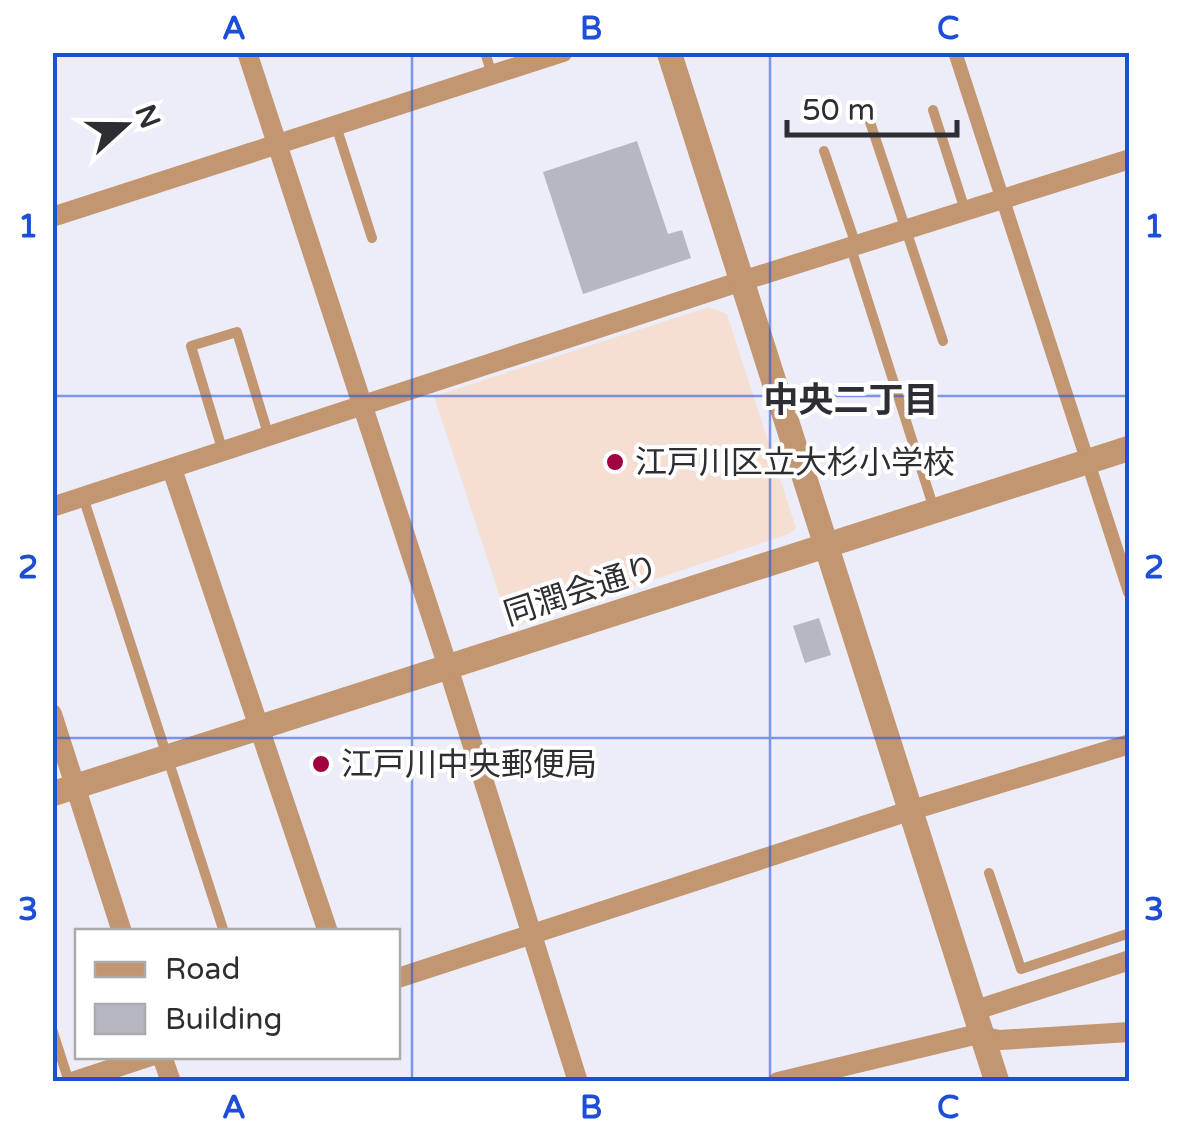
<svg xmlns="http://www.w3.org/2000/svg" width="1182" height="1134" font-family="'Varela Round','Noto Sans JP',sans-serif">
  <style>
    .education { fill: #f5dfd2 }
    .building { fill: #b7b7c2 }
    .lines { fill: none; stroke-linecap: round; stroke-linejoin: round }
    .service { stroke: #c29671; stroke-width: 10 }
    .pedestrian { stroke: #c29671; stroke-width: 14 }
    .minor { stroke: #c29671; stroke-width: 20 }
    .tertiary { stroke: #c29671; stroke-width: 25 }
    .grid { fill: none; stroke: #1d4ed8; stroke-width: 2.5; stroke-opacity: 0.55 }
    .poi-dot { fill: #a00240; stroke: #fff; stroke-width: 4 }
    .labels { text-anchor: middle; stroke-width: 8; stroke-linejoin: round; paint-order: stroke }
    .poi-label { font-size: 32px; fill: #2e2e32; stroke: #fff; text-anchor: start }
    .street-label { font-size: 32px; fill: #2e2e32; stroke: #fff }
    .neighbourhood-label { font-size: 35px; font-weight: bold; fill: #2d2d36; stroke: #fff }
    .neatline { fill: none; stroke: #1d4ed8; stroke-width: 4 }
    .grid-label { font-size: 32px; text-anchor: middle; font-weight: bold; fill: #1d4ed8 }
  </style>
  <rect width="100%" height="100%" fill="#ededf9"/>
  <path class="education" d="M709,307L727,314L796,528L789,534L510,628L434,396Z"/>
  <path class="building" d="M637,141L668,234L682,230L691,258L583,294L543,172Z
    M819,618L831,655L805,663L793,626Z"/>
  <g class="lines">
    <path class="service" d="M485,52L492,75
      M865,107L943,341
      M933,110L965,210
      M336,126L372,238
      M824,151L856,245
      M851,248L934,509
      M223,452L191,346L237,332L269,437
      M83,497L224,932
      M989,873L1021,969L1130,933
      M52,1029L69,1082"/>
    <path class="pedestrian" d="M955,52L1130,592"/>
    <path class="minor" d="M247,52L448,667L578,1082
      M52,217L563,52
      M172,469L328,932
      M52,507L742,281L1130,159
      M52,714L122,932
      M398,978L912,810L1130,744
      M973,1011L1130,960
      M162,1056L171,1082
      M72,1082L151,1056
      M778,1082L974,1035L1000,1040L1130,1032"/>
    <path class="tertiary" d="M669,52L997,1082
      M52,794L1130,448"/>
  </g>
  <path class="grid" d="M412,52V1082M770,52V1082M52,396H1130M52,738H1130"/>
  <g class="poi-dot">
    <circle cx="615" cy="462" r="10"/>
    <circle cx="321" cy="764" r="10"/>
  </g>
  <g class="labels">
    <g class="poi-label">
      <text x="635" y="473">江戸川区立大杉小学校</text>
      <text x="341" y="775">江戸川中央郵便局</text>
    </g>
    <g class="street-label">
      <text transform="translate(581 590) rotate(-18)" y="11">同潤会通り</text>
    </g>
    <g class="neighbourhood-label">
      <text x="851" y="412">中央二丁目</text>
    </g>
  </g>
  <rect width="1182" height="1134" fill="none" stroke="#ffffff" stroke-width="110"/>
  <rect x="75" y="929" width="325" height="130" fill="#ffffff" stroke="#ababad" stroke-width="2.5"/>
  <rect x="95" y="962" width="50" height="15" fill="#c29671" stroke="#ababad" stroke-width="2.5"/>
  <text x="165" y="979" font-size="30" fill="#2e2e32">Road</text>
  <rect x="95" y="1004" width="50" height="30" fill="#b7b7c2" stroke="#ababad" stroke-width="2.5"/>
  <text x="165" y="1029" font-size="30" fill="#2e2e32">Building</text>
  <g transform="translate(125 125) rotate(69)" stroke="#ffffff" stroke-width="8" paint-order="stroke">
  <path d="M0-8L18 38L0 25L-18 38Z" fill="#2e2e32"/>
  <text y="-15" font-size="28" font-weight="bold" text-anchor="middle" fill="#2e2e32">N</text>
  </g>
  <path d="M787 120v15h170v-15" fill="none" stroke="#2e2e32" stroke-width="5"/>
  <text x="802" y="120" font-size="30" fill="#2e2e32" stroke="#ffffff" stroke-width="8" paint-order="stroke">50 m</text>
  <rect x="55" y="55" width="1072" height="1024" class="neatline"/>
  <g class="grid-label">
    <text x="234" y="39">A</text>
    <text x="591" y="39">B</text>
    <text x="948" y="39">C</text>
    <text x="28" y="237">1</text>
    <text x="1154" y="237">1</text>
    <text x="28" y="578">2</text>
    <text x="1154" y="578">2</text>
    <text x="28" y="920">3</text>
    <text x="1154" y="920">3</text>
    <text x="234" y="1118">A</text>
    <text x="591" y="1118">B</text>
    <text x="948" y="1118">C</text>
  </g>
</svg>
